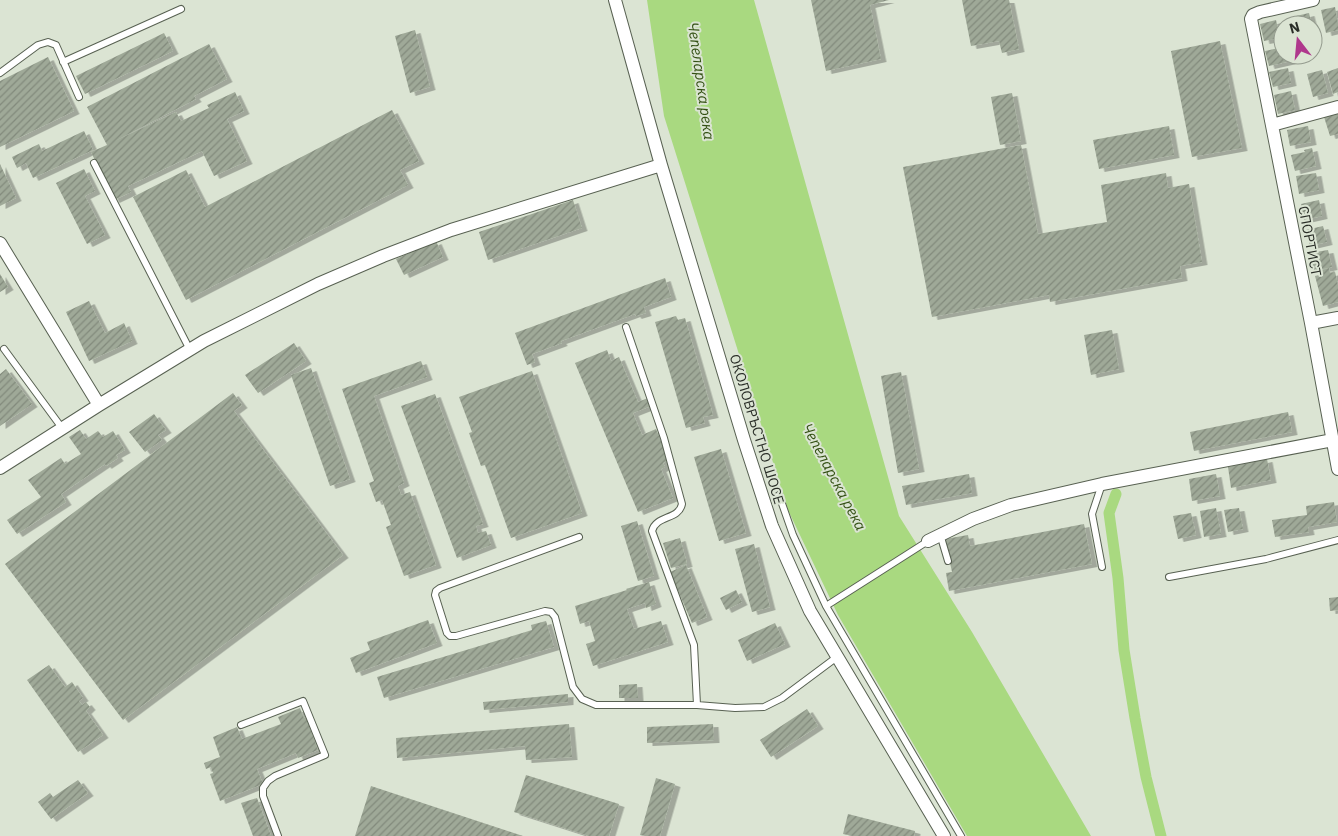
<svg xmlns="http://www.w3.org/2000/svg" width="1338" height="836" font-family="'IBM Plex Sans',sans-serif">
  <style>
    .water { fill: #a9d980 }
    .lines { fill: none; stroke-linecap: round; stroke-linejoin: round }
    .canal { stroke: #a9d980; stroke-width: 11 }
    .building { fill: url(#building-hatch); filter: url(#shadow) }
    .lane-casing { stroke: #586152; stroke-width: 8 }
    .street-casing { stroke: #586152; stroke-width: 14 }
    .lane { stroke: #fff; stroke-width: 6 }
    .street { stroke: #fff; stroke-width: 12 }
    .labels { text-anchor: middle; stroke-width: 4; stroke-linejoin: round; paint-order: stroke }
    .street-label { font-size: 14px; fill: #292d27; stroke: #dbe4d3 }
    .water-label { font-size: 15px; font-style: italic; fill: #335013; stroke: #dbe4d3 }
  </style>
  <defs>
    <pattern id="building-hatch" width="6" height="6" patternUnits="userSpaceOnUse" patternTransform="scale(1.25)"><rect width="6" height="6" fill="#9fa998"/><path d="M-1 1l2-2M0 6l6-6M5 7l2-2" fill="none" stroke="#828a7c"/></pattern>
    <filter id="shadow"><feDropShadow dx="5.5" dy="3" stdDeviation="0" flood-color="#0004"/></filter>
  </defs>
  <rect width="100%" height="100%" fill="#dbe4d3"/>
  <path class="water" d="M647,0H754L899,516L972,632L1091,836H967L838,615L788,510L664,116Z"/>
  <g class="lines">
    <path class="canal" d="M1116,494L1109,513L1118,578L1124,650L1135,718L1146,777L1161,836"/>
  </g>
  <path class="building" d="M811,0H889L870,5L881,59L826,71Z
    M962,0H1009L1019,49L1002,53L999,41L971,46Z
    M1335,7L1338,23V30L1326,33L1321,10Z
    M1309,13L1312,25H1298L1296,16Z
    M1276,20L1280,38L1264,41L1260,24Z
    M415,30L430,87L410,93L395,36Z
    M164,33L173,51L85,94L76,76Z
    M1220,41L1242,148L1192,157L1171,51Z
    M209,44L227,79L194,96L196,99L115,141L176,112L181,121L209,108L207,105L235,92L244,111L227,119L247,161L214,176L202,151L128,186L131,192L114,200L91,152L107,145L87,107Z
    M1283,47V55H1289L1291,61L1269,66L1265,51Z
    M48,57L74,111L0,147V81Z
    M1288,68L1291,83L1273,87L1269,72Z
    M1338,68V92L1333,94L1327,72Z
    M1322,70L1328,93L1313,97L1307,74Z
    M1291,91L1295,110L1278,114L1274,95Z
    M1012,93L1021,141L1000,145L991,97Z
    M392,110L419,161L400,170L408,185L186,300L133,197L186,170L205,207Z
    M1338,113V134L1330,136L1324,117Z
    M1169,126L1174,155L1099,169L1093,140Z
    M1308,126L1311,142L1290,146L1287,130Z
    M84,131L93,150L33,178L26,163L17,168L12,157L39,144L42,151Z
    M1021,145L1038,234L1107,222L1101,185L1166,173L1168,188L1189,184L1202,262L1180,266L1182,278L1050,302L1049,295L932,317L903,167Z
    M1312,148L1316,166L1295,171L1291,155L1305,152L1304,150Z
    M0,164L16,198L0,206Z
    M84,169L95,191L85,196L105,235L87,244L56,183Z
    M1316,173L1319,190L1299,194L1296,176Z
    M573,200L582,228L488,260L479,232Z
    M1319,200L1322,216L1304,220L1301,204Z
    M1323,226L1327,242L1310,246L1306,230Z
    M436,241L443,257L404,275L396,259Z
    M1328,250L1332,267L1314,271L1310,253Z
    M1329,268L1330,273L1335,272L1338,285V302L1323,306L1315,276L1323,274L1322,270Z
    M0,274L8,287L0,292Z
    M665,278L671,297L644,307L646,313L636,316L635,314L561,341L562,343L532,354L535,362L527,365L515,333Z
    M89,301L105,333L124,323L132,341L89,361L66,312Z
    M676,316L678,320L685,318L713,415L703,417L705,423L686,428L655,322Z
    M1112,330L1119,369L1091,375L1084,335Z
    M294,343L306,361L258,393L245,375Z
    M607,350L611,361L619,357L638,402L648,398L651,406L633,413L642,435L656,429L669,460L663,463L665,467L661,469L673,498L638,512L575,363Z
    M421,361L427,377L374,396L404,483L398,486L401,495L410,492L436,565L404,576L386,527L391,525L382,500L376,502L369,483L374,481L342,389Z
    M311,368L350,479L330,486L291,375Z
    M6,369L32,404L0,426V374Z
    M532,371L582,513L511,538L485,465L481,466L469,433L472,432L459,397Z
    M901,372L919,469L898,473L881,376Z
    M233,393L242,405L234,411L343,555L123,720L5,564Z
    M435,394L483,524L476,526L478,533L486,531L491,545L457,558L401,406Z
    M1288,412L1292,432L1194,451L1190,432Z
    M154,414L166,430L158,435L162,440L145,452L129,432Z
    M80,430L86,439L98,431L103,437L113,431L125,450L116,455L118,458L106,466L105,464L61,494L66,502L17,534L7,520L41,497L28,480L61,458L65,464L81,454L69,437Z
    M721,449L746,533L719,541L694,457Z
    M1267,459L1271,480L1231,488L1228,467Z
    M969,474L972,493L906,505L902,486Z
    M1216,474L1220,496L1192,501L1189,479Z
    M1334,502L1337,522L1308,527L1309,532L1275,537L1272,520L1307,515L1306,506Z
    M1216,508L1221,534L1204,537L1200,511Z
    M1239,508L1243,529L1228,532L1224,510Z
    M1191,513L1196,535L1178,539L1173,516Z
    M637,521L654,576L638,581L621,526Z
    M1084,524L1092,564L949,591L946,573L952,572L945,539L968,535L970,546Z
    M680,538L687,564L671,568L663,543Z
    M754,544L770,607L752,612L735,549Z
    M686,565L707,617L692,623L670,572Z
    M649,582L656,604L646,608L645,603L627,609L634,629L661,621L668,642L593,666L586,644L595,641L589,621L580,624L575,606L627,590L626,589Z
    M736,590L742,602L726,610L720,598Z
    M1338,597V610L1330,611L1329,598Z
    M428,620L437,643L356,673L350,658L370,650L367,642Z
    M546,621L554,647L384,698L377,677L532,630L531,625Z
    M775,623L785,644L747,661L738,640Z
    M49,665L65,687L72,682L83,698L79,701L82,705L86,702L90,707L86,711L103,735L78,752L27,680Z
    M637,684L638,698H619V685Z
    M568,694V702L484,710L483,702Z
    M300,708L304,718L306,717L318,750L298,758L296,753L257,769L263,784L220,801L210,774L213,773L211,767L206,769L204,763L220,757L213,737L237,727L242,739L281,724L278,717Z
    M807,709L818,726L771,757L760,740Z
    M569,724L572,757L526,760L525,746L397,758L396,738Z
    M713,724L714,740L647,743V727Z
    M526,775L619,804L609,836H589L514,812Z
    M656,778L675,784L660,836H645L640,835Z
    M78,780L88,793L51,819L38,802L50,793L53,797Z
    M371,786L523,836H355Z
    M257,798L271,836H253L241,803Z
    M848,814L915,831L914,836H853L843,834Z"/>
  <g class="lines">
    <defs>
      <path id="lane" d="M63,62L181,9
        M0,73L38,45L48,42L56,45L79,97
        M94,163L190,350
        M626,327L664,438L682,504C679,520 656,515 652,531L694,645L697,705
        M4,349L62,428
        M1102,484L1092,514L1102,567
        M779,495L793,535L826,606L961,836
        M940,534L948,561
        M579,537L440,588L436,591L435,595L447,633L450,636H456L545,611L551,612L555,617L573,687L582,699L596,705H697L735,708L764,707L782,698L837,657
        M1169,577L1266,559L1338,540
        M826,606L928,541
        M241,725L303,701L325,755L275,776L268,781L263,788V796L278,836"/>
      <path id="street" d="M615,0L661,165L744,440L772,526L810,611L944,836
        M1313,0L1260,12L1253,15L1251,19L1311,323L1338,469
        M1272,125L1338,107
        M0,243L99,405
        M1311,323L1338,318
        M0,468L99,405L204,341L318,284L383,256L451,230L661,165
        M928,541L973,519L1011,505L1102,484L1333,440"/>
    </defs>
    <use href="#lane" class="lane-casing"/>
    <use href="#street" class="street-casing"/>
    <use href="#lane" class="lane"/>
    <use href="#street" class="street"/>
  </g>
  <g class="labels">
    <g class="street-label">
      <text transform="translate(1310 241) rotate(79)" y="5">СПОРТИСТ</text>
      <text transform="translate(757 429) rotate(73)" y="5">ОКОЛОВРЪСТНО ШОСЕ</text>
    </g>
    <g class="water-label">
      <text transform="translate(701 81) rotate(82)" y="5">Чепеларска река</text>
      <text transform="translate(834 477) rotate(62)" y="5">Чепеларска река</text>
    </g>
  </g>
  <g transform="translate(1298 40) rotate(344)"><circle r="24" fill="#dbe4d3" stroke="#949b8e"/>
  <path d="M0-4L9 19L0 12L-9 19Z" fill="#af378c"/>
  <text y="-8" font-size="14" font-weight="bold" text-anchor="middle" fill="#292d27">N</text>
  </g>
</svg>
